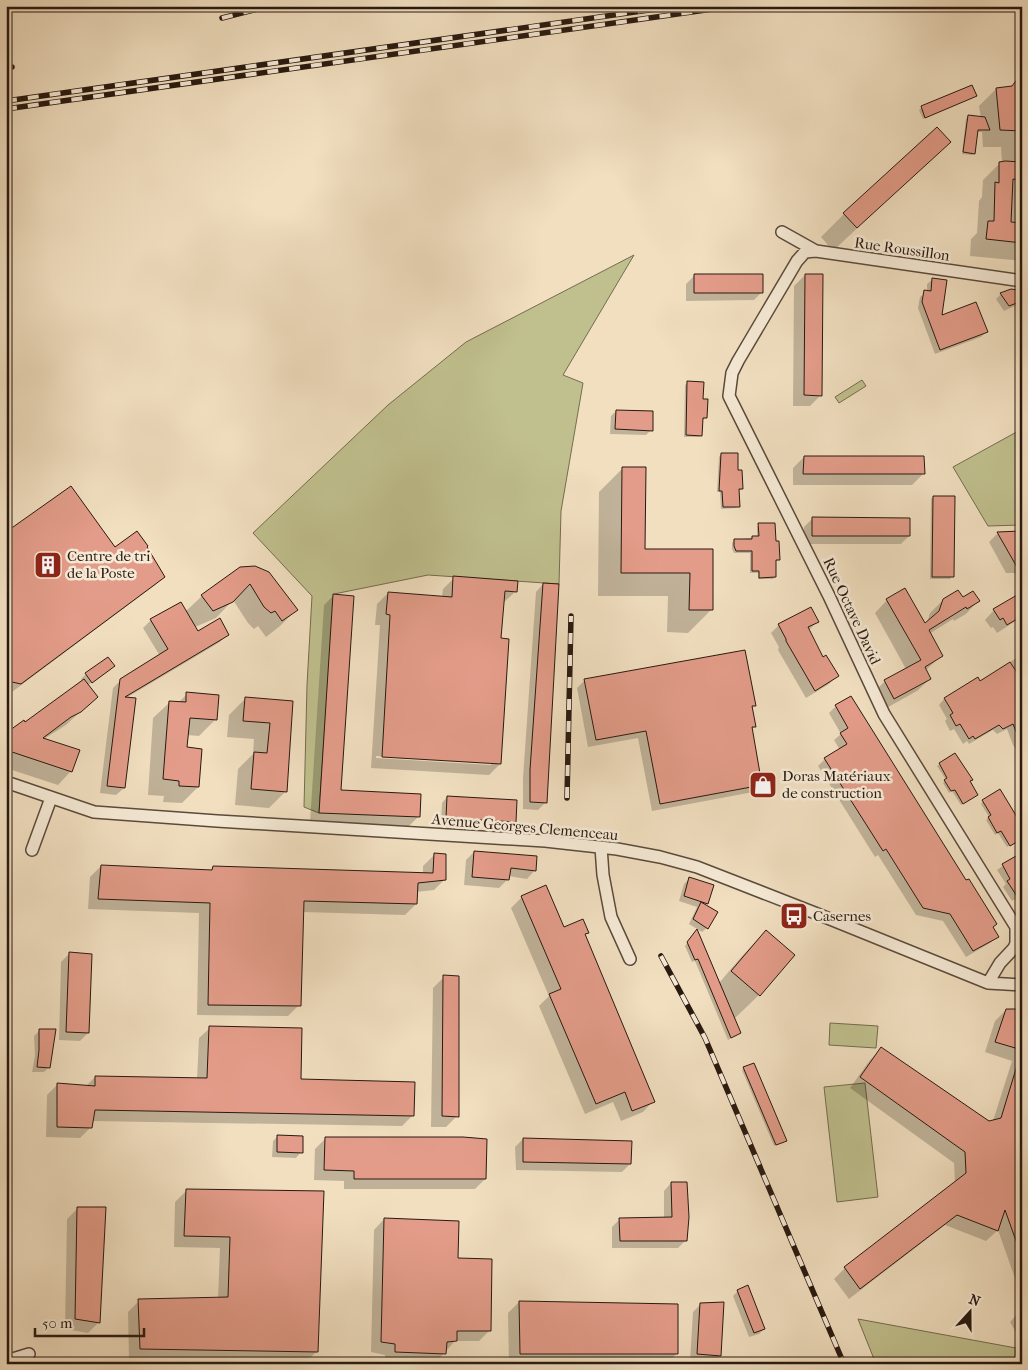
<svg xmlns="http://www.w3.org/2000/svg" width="1028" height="1370" font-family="'IM FELL French Canon',serif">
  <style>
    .green { fill: #c0c08e; stroke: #746c4f }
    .shadow { fill: #0003; fill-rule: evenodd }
    .building { fill: #e39c89; stroke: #291910 }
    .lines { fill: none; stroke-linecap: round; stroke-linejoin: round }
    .street-casing { stroke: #5b4a3c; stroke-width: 14 }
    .street { stroke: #f6ead6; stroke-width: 11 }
    .rail-casing { stroke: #291910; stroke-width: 5.5 }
    .rail { stroke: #f6ead6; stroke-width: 4; stroke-dasharray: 11; stroke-linecap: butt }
    .labels { text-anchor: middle; stroke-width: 5; stroke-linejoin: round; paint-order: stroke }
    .street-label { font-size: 15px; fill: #291910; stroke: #f6ead6 }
    .poi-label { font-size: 15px; fill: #291910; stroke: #f6ead6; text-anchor: start }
  </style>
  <rect width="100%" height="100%" fill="#f1dfc0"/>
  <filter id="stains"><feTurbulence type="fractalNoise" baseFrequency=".004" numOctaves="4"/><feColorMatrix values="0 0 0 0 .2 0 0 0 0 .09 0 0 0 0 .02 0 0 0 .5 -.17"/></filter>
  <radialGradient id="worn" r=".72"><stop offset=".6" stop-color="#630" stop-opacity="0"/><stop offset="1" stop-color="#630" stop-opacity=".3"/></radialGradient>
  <path class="green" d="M634,255L563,375L583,383L561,511L559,584L428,575L334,594L319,813L304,807L307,685L312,596L253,533L388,405L466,342Z
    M862,380L866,386L839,403L835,397Z
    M1022,429V525L988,526L953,467Z
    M830,1023L878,1026L876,1048L829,1045Z
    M865,1083L878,1197L837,1202L824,1087Z
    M858,1319L1016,1348L1014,1364H876Z"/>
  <path class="shadow" d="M1022,81V261L970,256L971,239L977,233L979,201L982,197L983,180L1000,163H1002L1001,147H983L982,132H977L974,153L972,155L962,154L966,119L968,116L981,118L979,106L996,89L1011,87Z
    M975,96L923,119L919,110L922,107Z
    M949,142L833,251L821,237L844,214Z
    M805,275L821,395L810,406H793L794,286Z
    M694,276L762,292L754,300L686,301V284Z
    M933,279L941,317L986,332L981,337L935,354L918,308L920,297L927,292V284Z
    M1011,290L1022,300L1017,305L1004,311L996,299L1001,294Z
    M687,383L702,400L706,417L702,420L701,435L699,437H684L685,385Z
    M616,411L651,430L646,435L610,434L611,416Z
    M721,454L737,471L742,489L738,491L739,506L736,508L721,509L720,492H717L719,457Z
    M804,457L923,474L912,485H793V468Z
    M622,469L644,550H712V609L688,633L667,632L668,596H598L599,492Z
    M933,497L952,576L950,579H930L931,499Z
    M812,519L909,536L901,544H804V527Z
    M759,524L774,542L779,559L775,562V577L773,579H758V573H750V553H734L732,549V543L734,540L757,537V527Z
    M6,529L9,532L115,549L164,576L155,585L12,692L6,690Z
    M998,533H1022V587L1015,573H1006L989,542Z
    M240,568L296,610L280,626L266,637L258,626L254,629L248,623L233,600L216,618L195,627L198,633L228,634L220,642L126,698L124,788L116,795L100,793L113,688L121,680L160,656L143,628L151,620L185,612L202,596Z
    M454,578L515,592L503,603L500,639V764L489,775L371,768L380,625H375L377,604L388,593L442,597L443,589ZM376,756L491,762V765L376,758Z
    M543,584L546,802L538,810L523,809V778L536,592Z
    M1022,594V617L997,633L993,627L991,628L985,620L994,610Z
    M334,595L340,792L419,816L409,826L310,822L324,605Z
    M887,600L925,625L927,623L930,613L943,600L978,601L966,614L954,621L953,619L929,634L941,656L925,671L930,679L917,691L881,711L872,694L885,681L906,669L875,613Z
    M817,622L809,630L823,658L837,676L829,684L806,698L778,650L779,647L771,633L779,625Z
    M1022,654V752L1019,754L1013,745L1007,729L997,734L993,730L969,744L967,741L963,744L954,729L950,731L945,721L947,719L939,705L944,699L978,678L980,682Z
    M113,666L87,686L96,697L66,725L44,739L71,771L58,785L6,768V727L9,732L25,723L83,681L81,679L86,674Z
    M585,680L754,705L751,708L754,727L752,729L761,784L753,792L652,811L638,738L588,747L577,688Z
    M187,694L215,720L199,736L187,735L186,748L198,787L182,803L163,802L164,796L148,795L153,718L170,702L178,703Z
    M245,699L292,702L285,792L269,808L235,805L238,769L253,754L254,739L227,737L229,715Z
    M836,706L992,927L997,937L990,943L966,957L943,921L916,915L878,855L875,857L818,766L825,759L840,750L834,740L841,734L829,713Z
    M955,755L969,782L974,797L961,805L952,791L949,793L943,783L946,780L937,766Z
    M447,797L515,821L510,827L441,823L442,803Z
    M983,801L1017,818L1022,825V839L1007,847L998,833L995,835L986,820L989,817L981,804Z
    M474,852L535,870L527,879L508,876L507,880L499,888L464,885L466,860Z
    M434,855L445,879L434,890L416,892V904L405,915L302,912L299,1005L288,1016L197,1015L199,913L88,909L90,877L101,866L210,871L213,867L423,874V866Z
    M1015,857L1022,868V910L1015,899L1012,901L1003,887L1006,884L997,870Z
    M689,879L707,903L704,906L707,928L702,932L689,924L697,907L679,901L684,884Z
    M522,897L563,928L587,932L584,935L653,1101L643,1112L621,1121L613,1102L585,1114L539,1006L549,996L511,908Z
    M766,931L793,955L759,995L734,1019L740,1033L728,1040L695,961L692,962L685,946L695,934L719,983L743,955Z
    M1022,947V963L1020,964L1015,959Z
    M69,954L88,1033L80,1041L59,1040L61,962Z
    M444,977L457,1116L446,1127H431L433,988Z
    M1006,1010H1022V1298L998,1230L986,1241L945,1225L849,1299L834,1279L845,1268L955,1183L954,1163L850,1088L870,1060L881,1049L988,1122L993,1121L1012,1061L985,1052L995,1021Z
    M210,1028L300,1081L413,1115L402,1126L92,1121L90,1128L80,1138L46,1137L47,1095L57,1085L86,1086L95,1077L197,1079L199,1038Z
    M39,1031L49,1067L44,1072H32L35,1056L34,1036Z
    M744,1068L785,1141L783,1143L774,1146L742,1070Z
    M278,1136L301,1152L296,1158L272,1157L273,1141Z
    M326,1138L485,1179L475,1189H344V1181L314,1180L315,1149Z
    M523,1139L630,1164L622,1172L516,1170L515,1147Z
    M671,1183L686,1240L678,1248H612V1227L620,1219H664V1191Z
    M186,1191L322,1193L317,1351L306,1362L129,1360L128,1312L139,1301L218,1299L220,1248L174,1247L175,1202Z
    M78,1208L99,1322L88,1333L65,1329L67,1219Z
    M384,1219L457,1259L489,1331L479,1341H455L434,1364L385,1362V1355L371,1352L374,1230Z
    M738,1291L764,1329L759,1334L749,1337L733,1296Z
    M519,1302L677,1353L667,1364H509L508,1313Z
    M701,1304L720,1356L712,1364L690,1362L693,1312Z
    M1020,1311H1022V1338L1015,1331L1010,1322Z"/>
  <path class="building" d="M1022,73V131L1000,130L996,88L1012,86Z
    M972,85L977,96L925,118L921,106Z
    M968,115L985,117L990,130H978L975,154L963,152Z
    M937,127L951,142L857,228L843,213Z
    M1005,161L1022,162V180L1013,179L1011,222L1022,223V243L986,239L988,221H994L995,182L999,183V162Z
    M694,274H763V293H694Z
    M805,274H823L822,396L804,395Z
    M932,278L947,280L942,315L976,302L988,332L940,350L922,302L924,290L931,291Z
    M1011,289L1017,290L1022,297V301L1009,306L1000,293Z
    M687,381L704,382L703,399H708L707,418H703L702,436L686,435Z
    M616,410L653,411V431L615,429Z
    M721,453H738V470H742L743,489H739L740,507H723L722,491H719Z
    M804,456H924L925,474H803Z
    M622,467H646L645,549H713V610H689L690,573H621Z
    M71,486L115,547L137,531L148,546L147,547L165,577L21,684L12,682L6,680V532Z
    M933,496H955L954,577H932Z
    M812,517L910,518V536H812Z
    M758,523H775L776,541H779L780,560H776V577L759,578V571H752V551H736L734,546V539H752V536H759Z
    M1022,531V576L997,532Z
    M255,566L269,572L298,610L282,621L275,611L271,613L264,607L250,584L233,602L213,611L201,595L240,567Z
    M453,576L518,581L517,592L505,591L501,638L509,639L501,764L382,757L390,615L386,614L388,592L452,597Z
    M543,583L559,584L547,803L530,802V770Z
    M905,588L925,623L939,611L943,599L958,590L963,597L973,591L980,601L967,609L966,607L929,630L943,656L925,667L931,679L894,699L884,680L921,660L886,599Z
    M333,594L354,596L341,790L421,794L420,817L319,813Z
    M1017,595L1022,602V616L1007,625L1003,618L1000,620L993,609Z
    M181,602L198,631L220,618L229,635L125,697L136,698L125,788L107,786L120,679L168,649L150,619Z
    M811,607L819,622L808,627L823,657L826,655L839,676L815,691L786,641V639L778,624Z
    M745,650L756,706H752L756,727H752L762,785L660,804L646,731L596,740L584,679Z
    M108,657L115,666L92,683L85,673Z
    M1010,662L1022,680V746L1013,724L1003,729L999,725L975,739L973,736L969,739L960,724L956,726L950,715L953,713L944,698L978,677L980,681Z
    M84,679L98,697L81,712L71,717L43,738L80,750L72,772L6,750V733L24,720L25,722Z
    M186,692L219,695L217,720L190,718L187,747L202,749L199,787L179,786V781L163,779L169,701L186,702Z
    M851,696L966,880L969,879L997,924L993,927L999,937L973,951L950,914L923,908L886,849L883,851L824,758L847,744L840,733L848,728L835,705Z
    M245,697L293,701L287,792L251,789L254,752L267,753L270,723L243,721Z
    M955,753L973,780L970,781L978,795L963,804L955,790L951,791L944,780L947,778L939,763Z
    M1000,789L1020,822L1017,824L1022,833V839L1010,846L1001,831L997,833L988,817L991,815L982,800Z
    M447,796L517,800L516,822L446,818Z
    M474,851L537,856L536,871L511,868L509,880L472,877Z
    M434,853L446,854V880L418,883L417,904L304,901L301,1006L208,1005L210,903L98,899L101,865L212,870L213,866L433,873Z
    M1016,856L1022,866V904L1007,881L1010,879L1002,864Z
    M689,877L714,885L708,904L684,896Z
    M546,885L564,927L583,919L589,933L585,934L655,1102L632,1111L625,1092L596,1104L549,994L561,989L521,896Z
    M701,902L718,912L708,929L693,919Z
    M697,929L741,1033L731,1038L698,959L695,960L687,942Z
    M766,930L795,955L760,996L731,971Z
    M69,952L92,954L89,1033L66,1032Z
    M443,975L459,976V1117L442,1116Z
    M1006,1009H1022V1050L995,1042Z
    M209,1026L302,1028L301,1079L415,1082L414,1116L95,1110L92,1128L57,1127V1083L95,1086V1076L207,1078Z
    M39,1029H56L50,1068L37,1067L39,1050Z
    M881,1047L989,1121L1001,1118L1019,1059L1022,1060V1252H1020L1005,1210L998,1231L957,1215L860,1289L844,1267L966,1173L965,1152L860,1077Z
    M754,1063L787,1141L776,1145L743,1067Z
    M277,1135L303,1136V1153L277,1152Z
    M325,1137H463L487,1139L486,1179H354V1171L324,1170Z
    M523,1138L632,1141L631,1164L523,1162Z
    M671,1182H687L689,1217L687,1241H620L619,1218L672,1217Z
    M186,1189L324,1191L318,1352L140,1349L138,1299L228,1297L230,1237L184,1236Z
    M77,1207H106L100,1323L75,1319Z
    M384,1218L459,1221L458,1258L492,1259L491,1331H457V1341L447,1342L446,1354L395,1352V1344L381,1342Z
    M748,1285L765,1329L754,1333L737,1290Z
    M519,1301L678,1304V1354H520Z
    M724,1302L721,1356L697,1354L700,1303Z"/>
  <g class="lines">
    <defs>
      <path id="street" d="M782,232L816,251L1022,281
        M816,251L805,252L797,261L738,361L732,373L729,396L829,596L884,714L1016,927V943L1014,948L1000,963L988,983
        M6,782L94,812L217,821L545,841L617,849L660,857L697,867L815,913L988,983L1022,985
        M601,847L603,875L611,917L630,959
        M32,850L51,798
        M6,1361L29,1354"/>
    </defs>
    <use href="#street" class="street-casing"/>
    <use href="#street" class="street"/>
    <defs>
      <path id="rail" d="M222,18L270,6
        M6,67H12
        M6,101L677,6
        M6,109L734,6
        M567,798L571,616
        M661,956L705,1038L844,1364"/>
    </defs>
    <use href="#rail" class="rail-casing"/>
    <use href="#rail" class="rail"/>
  </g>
  <defs>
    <symbol id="building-square" viewBox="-11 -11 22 22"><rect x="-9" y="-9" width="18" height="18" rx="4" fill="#8f2418" stroke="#f6ead6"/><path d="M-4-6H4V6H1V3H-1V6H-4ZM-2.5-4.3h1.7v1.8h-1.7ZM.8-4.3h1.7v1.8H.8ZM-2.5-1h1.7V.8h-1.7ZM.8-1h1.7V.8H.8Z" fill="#fff"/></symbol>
    <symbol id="shop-square" viewBox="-11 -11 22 22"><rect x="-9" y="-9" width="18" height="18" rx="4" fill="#8f2418" stroke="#f6ead6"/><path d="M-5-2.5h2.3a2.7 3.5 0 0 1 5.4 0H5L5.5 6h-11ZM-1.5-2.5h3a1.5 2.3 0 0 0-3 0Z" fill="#fff"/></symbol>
    <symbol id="bus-square" viewBox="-11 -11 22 22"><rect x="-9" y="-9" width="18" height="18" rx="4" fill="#8f2418" stroke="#f6ead6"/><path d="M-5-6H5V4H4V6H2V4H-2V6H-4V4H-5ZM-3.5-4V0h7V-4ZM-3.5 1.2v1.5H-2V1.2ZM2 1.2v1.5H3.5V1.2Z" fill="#fff"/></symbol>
  </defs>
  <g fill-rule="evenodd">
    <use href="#building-square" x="32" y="549" width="32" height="32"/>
    <use href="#shop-square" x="747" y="769" width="32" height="32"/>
    <use href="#bus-square" x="778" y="900" width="32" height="32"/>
  </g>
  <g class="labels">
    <g class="street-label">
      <text transform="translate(902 249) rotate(8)" y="5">Rue Roussillon</text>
      <text transform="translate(852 611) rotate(65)" y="5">Rue Octave David</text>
      <text transform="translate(525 827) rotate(5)" y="5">Avenue Georges Clemenceau</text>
    </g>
    <g class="poi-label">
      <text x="67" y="561">Centre de tri<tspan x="67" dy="17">de la Poste</tspan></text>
      <text x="782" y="781">Doras Matériaux<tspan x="782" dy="17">de construction</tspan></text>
      <text x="813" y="921">Casernes</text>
    </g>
  </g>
  <rect width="1028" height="1370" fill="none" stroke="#f1dfc0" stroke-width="25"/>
  <rect x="8" y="8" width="1013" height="1355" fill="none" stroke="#291910" stroke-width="2.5"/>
  <rect x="12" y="12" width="1003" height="1345" fill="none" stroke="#291910"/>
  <g transform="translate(970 1312) rotate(21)" stroke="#f6ead6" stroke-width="4" paint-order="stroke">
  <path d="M0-4L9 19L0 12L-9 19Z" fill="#291910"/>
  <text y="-8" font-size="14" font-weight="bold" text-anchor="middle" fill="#291910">N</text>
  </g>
  <path d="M35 1328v8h109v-8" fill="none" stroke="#291910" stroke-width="2.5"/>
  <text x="42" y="1328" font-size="15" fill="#291910" stroke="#f6ead6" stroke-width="4" paint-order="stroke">50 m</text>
  <rect width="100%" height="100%" filter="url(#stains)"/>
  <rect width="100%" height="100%" fill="url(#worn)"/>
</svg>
